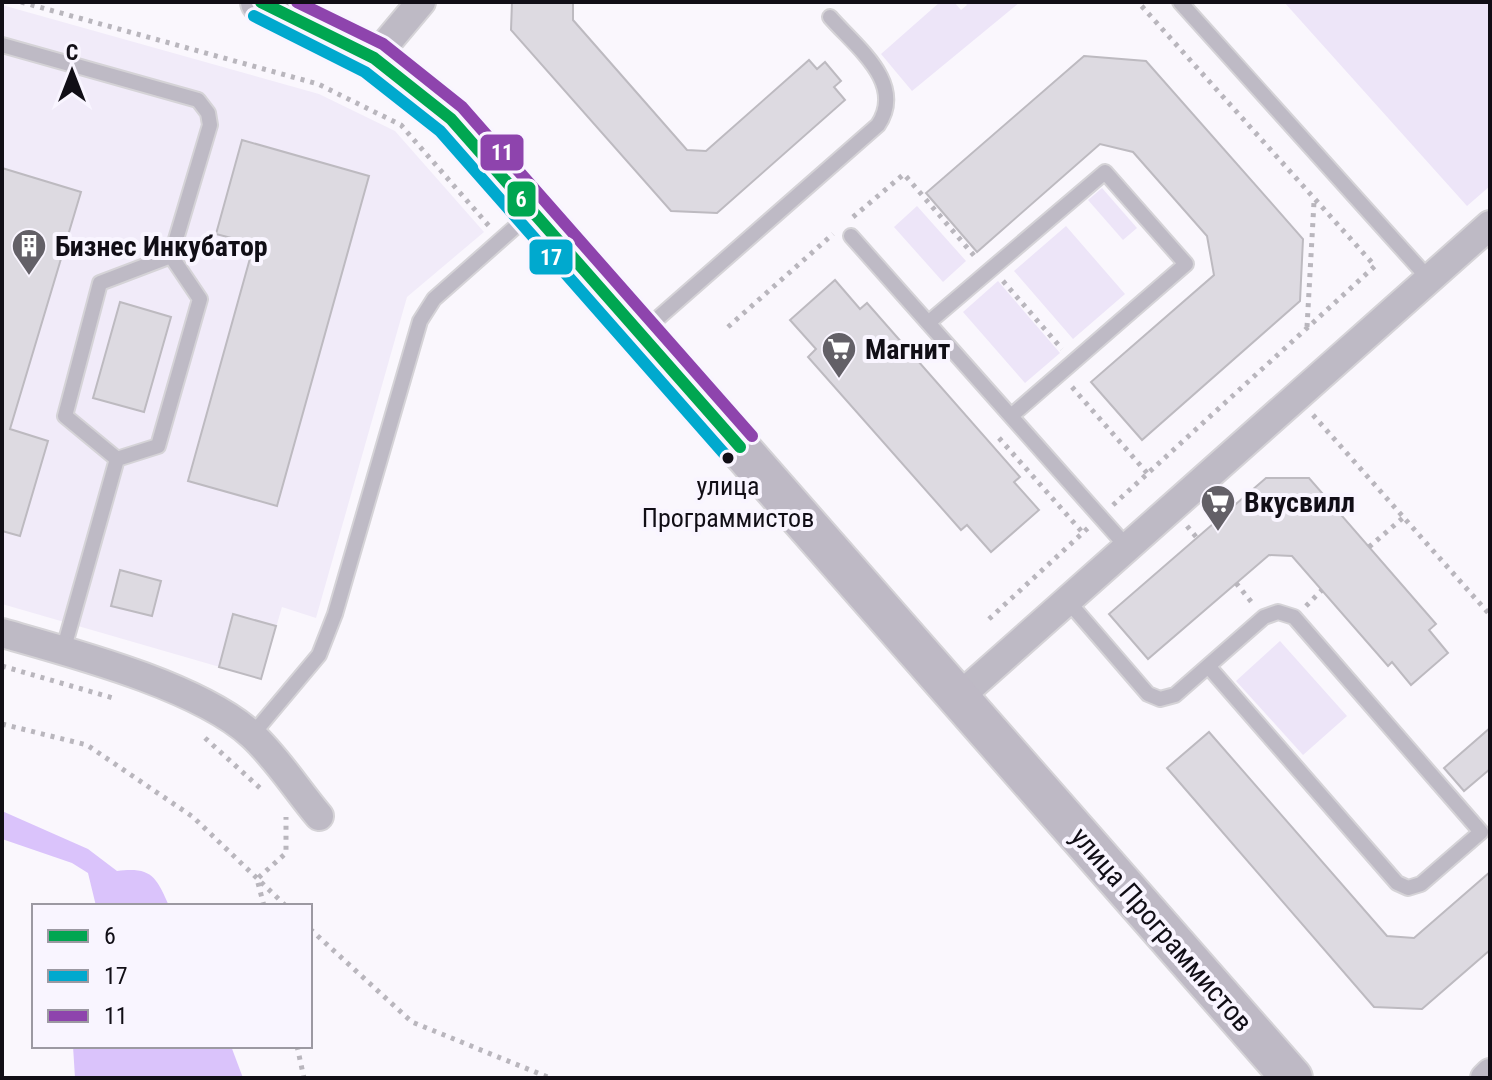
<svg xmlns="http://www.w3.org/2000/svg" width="1492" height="1080" font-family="'Roboto Condensed',sans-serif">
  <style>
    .built { fill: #f1ebf9 }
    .green { fill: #ede5f8 }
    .water { fill: #dac3fb }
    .building { fill: #dddae1; stroke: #bdbac0; stroke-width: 2 }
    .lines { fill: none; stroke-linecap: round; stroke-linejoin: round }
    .lane-casing { stroke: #d5d3d7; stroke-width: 18 }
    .street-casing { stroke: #d5d3d7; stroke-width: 32 }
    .secondary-casing { stroke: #d5d3d7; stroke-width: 44 }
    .path { stroke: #b9b6bd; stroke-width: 5; stroke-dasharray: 4 6; stroke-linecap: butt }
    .lane { stroke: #bebac5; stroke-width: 14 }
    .street { stroke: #bebac5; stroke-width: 28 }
    .secondary { stroke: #beb9c5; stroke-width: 40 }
    .bus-1-casing { stroke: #f9f5ff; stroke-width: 18 }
    .bus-2-casing { stroke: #f9f5ff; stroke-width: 18 }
    .bus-3-casing { stroke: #f9f5ff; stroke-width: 18 }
    .bus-1 { stroke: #00a651; stroke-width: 12 }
    .bus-2 { stroke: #00a9ce; stroke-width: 12 }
    .bus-3 { stroke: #8e44ad; stroke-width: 12 }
    .bus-dot { fill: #110e16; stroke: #f9f5ff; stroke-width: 3 }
    .labels { text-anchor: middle; stroke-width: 8; stroke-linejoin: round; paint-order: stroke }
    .bus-label { font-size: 26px; fill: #110e16; stroke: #f9f5ff }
    .poi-label { font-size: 28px; font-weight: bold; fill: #110e16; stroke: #f9f5ff; text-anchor: start }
    .street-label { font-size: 28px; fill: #110e16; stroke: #f9f5ff }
    .line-badge { stroke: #f9f5ff; stroke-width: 3 }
    .badge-label { font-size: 22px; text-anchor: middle; font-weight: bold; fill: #fff }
  </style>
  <rect width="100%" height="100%" fill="#faf7fd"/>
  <path class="built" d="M2,5L319,94L395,131L484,232L407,297L316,618L282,607L261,679L2,604Z"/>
  <path class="green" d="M940,2H954L961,10L967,5L965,2H1020L912,91L881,54Z
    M1284,2H1490V186L1467,206Z
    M1102,188L1137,228L1123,240L1088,200Z
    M917,206L966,261L943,282L894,227Z
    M1066,226L1125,294L1073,339L1014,271Z
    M998,281L1060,353L1025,383L963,312Z
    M1280,641L1347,716L1303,755L1236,681Z"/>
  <path class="water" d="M2,811L88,849L117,871C151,867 156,876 169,906H96L88,873L72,863L2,839Z
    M73,1046H231L243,1078H75Z"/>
  <path class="building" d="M512,2H573V20L687,150L706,151L809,60L817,69L825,62L841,81L834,87L845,100L717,213L671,211L511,30Z
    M1084,56L1146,61L1303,239L1300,301L1142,440L1091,382L1214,275L1207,236L1133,152L1100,144L977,252L926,193Z
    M242,140L369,176L277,506L188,481L254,244L216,234Z
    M2,168L81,192L10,429L48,441L20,536L2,531Z
    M835,280L860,309L867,303L1020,477L1014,482L1039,510L991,552L967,525L961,530L808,357L816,349L790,320Z
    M120,302L171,317L144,412L93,398Z
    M1266,478H1309L1436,624L1429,630L1448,653L1411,685L1392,662L1388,666L1292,556L1269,555L1148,659L1109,614Z
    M120,570L161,581L152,616L111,606Z
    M233,614L276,626L261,679L219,667Z
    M1490,728V769L1464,791L1444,768Z
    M1209,732L1387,936L1414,938L1490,872V950L1422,1009L1374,1007L1167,768Z"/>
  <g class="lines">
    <defs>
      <path id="lane" d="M1180,2L1429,279
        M2,45L198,100L208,113L210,125L171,256L100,283L65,416L117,459L63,651
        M851,236L1127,547
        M928,323L1105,172L1186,264L1011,416
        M641,333L878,125C906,83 856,47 830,17
        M117,459L158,446L200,299L171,256
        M1067,600L1148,694L1160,699L1175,695L1264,617L1278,612L1294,617L1481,832L1421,884L1408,888L1397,883L1208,666
        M252,735L319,655L335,614L420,321L434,299L530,214"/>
      <path id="street" d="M374,58L421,2
        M2,633C72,653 199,686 252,735C277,758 297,790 319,816
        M959,697L1490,225
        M1485,1078L1490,1073"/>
      <path id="secondary" d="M261,2L374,58L451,119L1292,1078"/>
    </defs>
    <use href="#lane" class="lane-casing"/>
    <use href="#street" class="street-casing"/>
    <use href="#secondary" class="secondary-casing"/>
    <path class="path" d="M21,2L318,84L401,125L489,226
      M853,217L904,174L977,259
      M1003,281L1062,349
      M728,327L833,234
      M1307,327L1314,202
      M1072,387L1148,474
      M1313,415L1490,615
      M999,438L1083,533
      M1113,505L1375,266L1138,2
      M1187,526L1197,538
      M1369,547L1404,517
      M1236,583L1253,604
      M1306,606L1322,590
      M989,619L1088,528
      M2,666L113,698
      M2,724L87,745L193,817L286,906
      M205,738L260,788
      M264,906L257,879L286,853V817
      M310,929L412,1022L550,1078
      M297,1046L304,1078"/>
    <use href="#lane" class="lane"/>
    <use href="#street" class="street"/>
    <use href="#secondary" class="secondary"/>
    <defs>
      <path id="bus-1" d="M261,2L374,58L451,119L740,447"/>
      <path id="bus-2" d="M254,16L365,72L440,131L728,458"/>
      <path id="bus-3" d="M297,2L383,44L462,107L752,436"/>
    </defs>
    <use href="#bus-1" class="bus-1-casing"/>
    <use href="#bus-2" class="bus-2-casing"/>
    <use href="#bus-3" class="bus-3-casing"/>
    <use href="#bus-1" class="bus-1"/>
    <use href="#bus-2" class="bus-2"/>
    <use href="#bus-3" class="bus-3"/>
  </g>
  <defs>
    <symbol id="building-pin" viewBox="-11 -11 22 30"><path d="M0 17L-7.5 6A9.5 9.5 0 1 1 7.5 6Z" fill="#636067" stroke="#f9f5ff"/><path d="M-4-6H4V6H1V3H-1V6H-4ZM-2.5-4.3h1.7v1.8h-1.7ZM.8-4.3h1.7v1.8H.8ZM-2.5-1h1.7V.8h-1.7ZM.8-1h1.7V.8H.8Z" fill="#fff"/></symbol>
    <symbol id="supermarket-pin" viewBox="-11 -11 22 30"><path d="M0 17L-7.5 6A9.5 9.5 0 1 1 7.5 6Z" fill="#636067" stroke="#f9f5ff"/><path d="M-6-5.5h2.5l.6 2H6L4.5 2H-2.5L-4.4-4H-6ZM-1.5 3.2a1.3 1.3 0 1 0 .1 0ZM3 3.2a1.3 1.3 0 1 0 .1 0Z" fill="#fff"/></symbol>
  </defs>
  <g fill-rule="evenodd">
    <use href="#building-pin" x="9" y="226" width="40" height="54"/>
    <use href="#supermarket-pin" x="819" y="329" width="40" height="54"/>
    <use href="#supermarket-pin" x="1198" y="482" width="40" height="54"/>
  </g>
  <circle class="bus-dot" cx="728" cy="458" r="7"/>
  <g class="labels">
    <g class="bus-label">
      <text x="728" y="495">улица<tspan x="728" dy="32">Программистов</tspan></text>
    </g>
    <g class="poi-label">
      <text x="55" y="256">Бизнес Инкубатор</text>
      <text x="865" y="359">Магнит</text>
      <text x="1244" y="512">Вкусвилл</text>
    </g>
    <g class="street-label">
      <text transform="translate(1162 929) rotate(49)" y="10">улица Программистов</text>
    </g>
  </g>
  <g class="line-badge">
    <rect x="479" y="133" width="46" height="39" rx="8" fill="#8e44ad"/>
    <rect x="506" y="180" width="31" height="38" rx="8" fill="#00a651"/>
    <rect x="528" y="238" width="46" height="38" rx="8" fill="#00a9ce"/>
  </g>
  <g class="badge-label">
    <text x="502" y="160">11</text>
    <text x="521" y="207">6</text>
    <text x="551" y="265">17</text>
  </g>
  <rect width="1492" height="1080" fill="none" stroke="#110e16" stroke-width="8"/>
  <rect x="32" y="904" width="280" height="144" fill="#f9f5ff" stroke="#9c99a2" stroke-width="2"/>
  <rect x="48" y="930" width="40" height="12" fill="#00a651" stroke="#9c99a2" stroke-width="2"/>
  <text x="104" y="944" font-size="24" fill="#110e16">6</text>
  <rect x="48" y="970" width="40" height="12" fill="#00a9ce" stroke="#9c99a2" stroke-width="2"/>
  <text x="104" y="984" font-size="24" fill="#110e16">17</text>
  <rect x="48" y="1010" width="40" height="12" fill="#8e44ad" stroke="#9c99a2" stroke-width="2"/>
  <text x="104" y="1024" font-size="24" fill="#110e16">11</text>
  <g transform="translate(72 72)" stroke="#f9f5ff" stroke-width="6" paint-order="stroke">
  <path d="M0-6L14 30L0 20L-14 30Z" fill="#110e16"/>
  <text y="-12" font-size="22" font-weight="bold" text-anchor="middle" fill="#110e16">С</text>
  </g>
</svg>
